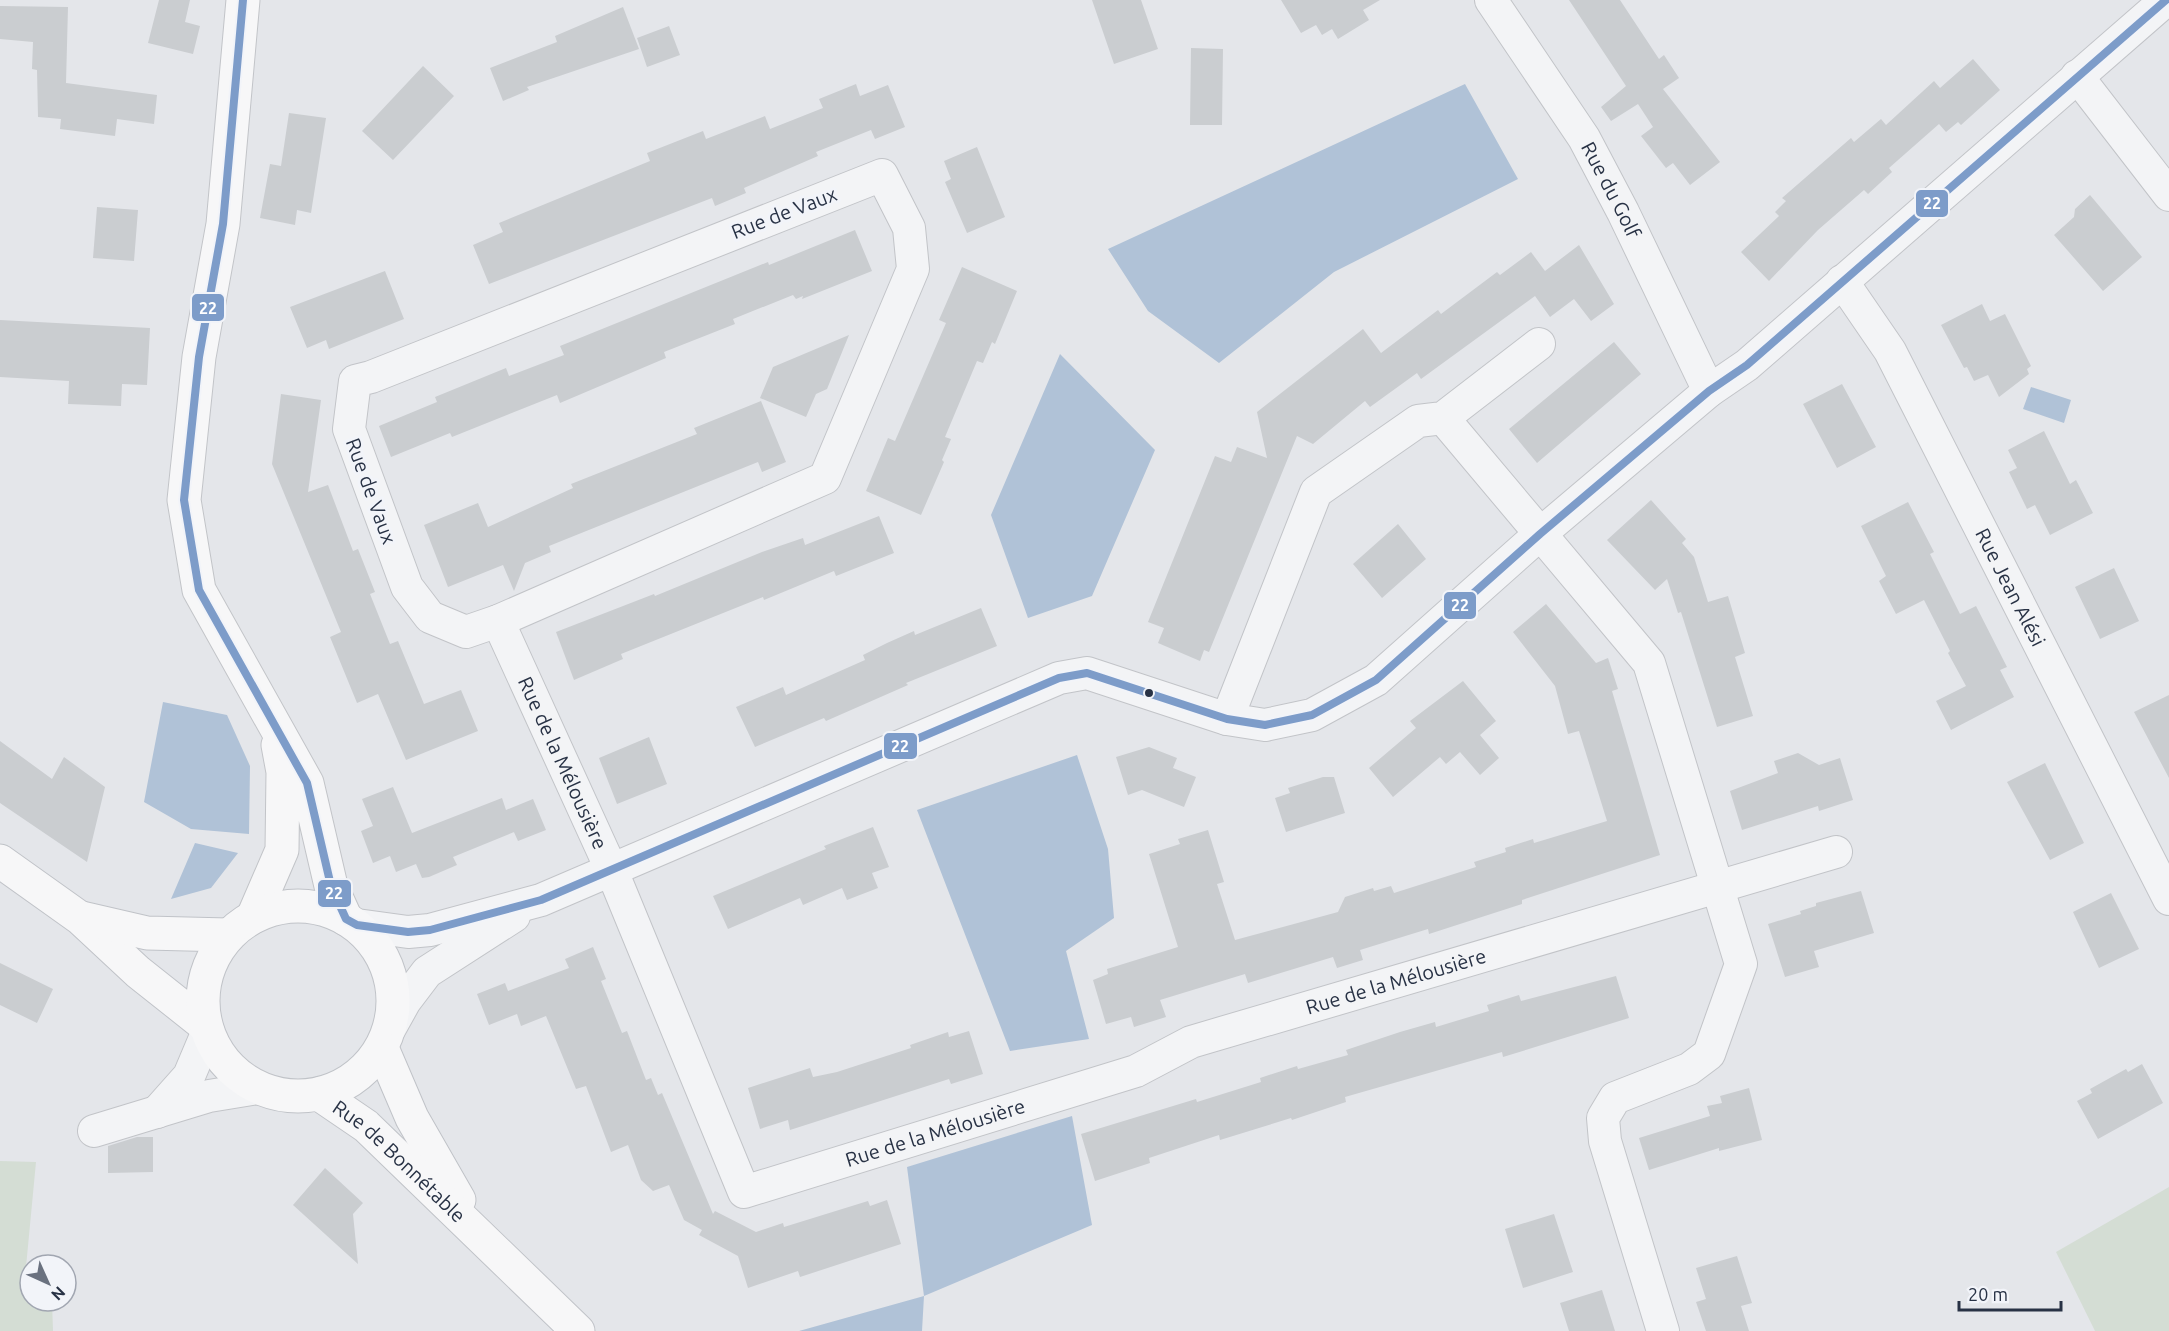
<svg xmlns="http://www.w3.org/2000/svg" width="2169" height="1331" font-family="Ubuntu,sans-serif">
  <style>
    .green { fill: #d4ddd4 }
    .water { fill: #b0c2d7 }
    .building { fill: #cacdd0 }
    .lines { fill: none; stroke-linecap: round; stroke-linejoin: round }
    .street-casing { stroke: #c2c4c8; stroke-width: 34 }
    .secondary-casing { stroke: #c2c4c8; stroke-width: 35 }
    .primary-casing { stroke: #c0c3c8; stroke-width: 35 }
    .street { stroke: #f3f4f6; stroke-width: 32 }
    .secondary { stroke: #f7f7f8; stroke-width: 33 }
    .primary { stroke: #f7f7f8; stroke-width: 33 }
    .bus-1-casing { stroke: #f2f4f9; stroke-width: 12 }
    .bus-1 { stroke: #7d9cc9; stroke-width: 8 }
    .bus-dot { fill: #283245; stroke: #f2f4f9; stroke-width: 2 }
    .labels { text-anchor: middle; stroke-width: 6; stroke-linejoin: round; paint-order: stroke }
    .street-label { font-size: 20px; fill: #283245; stroke: #f2f4f9 }
    .line-badge { stroke: #f2f4f9; stroke-width: 2 }
    .badge-label { font-size: 16px; text-anchor: middle; font-weight: bold; fill: #fff }
  </style>
  <rect width="100%" height="100%" fill="#e4e6ea"/>
  <path class="green" d="M0,1161L36,1162L24,1288L30,1289V1301H52L53,1331H0Z
    M2169,1187V1331H2095L2056,1252Z"/>
  <path class="water" d="M1465,84L1518,179L1334,272L1219,363L1148,311L1108,249Z
    M1060,354L1155,450L1092,596L1028,618L991,515Z
    M2031,387L2071,400L2064,423L2023,409Z
    M163,702L227,715L250,766L249,834L191,829L144,802Z
    M1077,755L1108,849L1114,918L1066,951L1089,1039L1010,1051L917,810Z
    M195,843L238,853L211,888L171,899Z
    M1072,1116L1092,1225L924,1296L922,1331H799L924,1296L907,1167Z"/>
  <path class="building" d="M159,0H190L185,22L200,26L193,54L148,43Z
    M1092,0H1141L1158,49L1114,64Z
    M1281,0H1380L1363,10L1369,20L1338,39L1332,29L1322,35L1316,25L1301,33Z
    M1569,0H1620L1659,59L1664,55L1679,78L1663,89L1720,162L1690,185L1673,163L1666,168L1641,136L1653,127L1638,104L1611,121L1601,107L1626,86Z
    M0,6L68,7L66,83L157,95L154,124L117,119L115,136L60,129L61,119L38,117L37,70L32,69L33,42L0,39Z
    M623,7L639,49L527,87L529,90L503,101L490,68L557,42L555,36Z
    M669,26L680,55L647,67L637,38Z
    M1191,48L1223,49L1222,125H1190Z
    M1973,59L2000,90L1961,125L1958,122L1946,132L1939,124L1889,168L1892,172L1868,194L1864,190L1818,230L1769,281L1741,252L1779,216L1775,212L1786,201L1782,198L1851,138L1854,142L1881,119L1886,125L1934,81L1940,88Z
    M423,66L454,96L393,160L362,131Z
    M856,84L860,96L888,85L905,127L875,139L871,130L816,152L818,156L744,188L746,193L715,206L712,198L489,284L473,245L503,232L499,223L650,161L647,153L703,131L706,139L765,116L770,129L823,108L819,99Z
    M289,113L326,118L311,213L297,210L295,225L260,218L270,164L281,166Z
    M977,147L1005,217L967,233L945,182L951,179L944,161Z
    M2090,195L2142,257L2103,291L2054,235L2074,217L2075,209Z
    M97,207L138,210L134,261L93,258Z
    M855,230L872,271L802,299L803,296L796,299L793,295L733,319L735,324L664,352L666,358L560,403L557,395L452,437L450,433L391,457L379,426L437,402L435,397L506,368L509,376L564,355L560,346L768,262L769,265Z
    M1579,245L1614,304L1591,321L1574,299L1550,317L1535,296L1421,379L1417,373L1370,407L1365,401L1313,444L1297,436L1209,652L1204,650L1200,661L1158,643L1164,628L1148,622L1215,456L1231,462L1237,447L1267,458L1257,412L1363,329L1381,353L1438,310L1441,314L1497,272L1500,275L1531,252L1545,271Z
    M962,267L1017,291L995,344L992,342L983,363L977,361L945,437L951,439L942,460L944,462L921,515L866,491L888,438L895,441L946,323L939,320Z
    M385,271L404,319L329,349L326,340L307,348L290,307Z
    M1982,304L1990,321L2005,314L2031,366L2027,369L2029,374L1999,397L1988,375L1974,381L1967,367L1964,368L1941,325Z
    M0,320L150,328L147,385L122,384L121,406L68,404L69,381L0,377Z
    M849,335L827,389L816,394L806,417L760,398L773,367Z
    M1614,342L1641,374L1537,463L1509,429Z
    M1842,384L1876,447L1837,468L1803,404Z
    M281,394L321,400L308,492L328,485L353,551L358,549L375,592L370,594L390,644L398,641L424,704L461,690L478,731L406,760L378,694L357,703L330,637L341,632L272,464Z
    M761,401L786,462L762,472L758,462L549,546L551,552L525,563L514,591L503,565L448,587L424,525L478,503L488,527L573,488L571,484L697,434L694,428Z
    M2044,431L2070,484L2076,480L2093,513L2050,535L2035,505L2027,509L2009,472L2017,468L2008,450Z
    M1651,500L1686,539L1682,543L1694,557L1708,602L1728,596L1745,653L1735,657L1753,716L1717,727L1681,612L1678,613L1667,579L1655,590L1607,540Z
    M1908,502L1934,552L1930,554L1960,614L1976,606L2007,667L2000,670L2014,697L1951,730L1936,701L1966,686L1948,653L1950,651L1924,600L1896,614L1879,581L1886,576L1861,526Z
    M879,516L894,553L836,576L834,571L764,600L763,597L621,654L623,659L574,680L556,632L654,594L655,596L762,552L803,538L805,545Z
    M1398,524L1426,559L1382,598L1353,564Z
    M2114,568L2139,621L2100,639L2075,587Z
    M1546,604L1596,663L1608,658L1618,689L1612,691L1660,855L1522,900V904L1429,934L1428,929L1360,950L1363,960L1337,968L1333,957L1248,983L1245,974L1160,1000L1166,1017L1134,1027L1131,1017L1106,1024L1093,980L1108,974L1107,969L1178,947L1149,854L1180,844L1178,839L1208,830L1224,882L1217,884L1235,940L1338,912L1345,897L1373,888L1374,891L1391,886L1394,893L1476,867L1474,862L1506,852L1505,848L1533,839L1534,843L1607,821L1579,731L1568,734L1555,686L1513,632Z
    M981,608L997,646L906,683L908,685L826,721L824,718L755,747L736,707L783,687L786,695L865,660L863,655L887,643L914,631L915,635Z
    M1463,681L1496,721L1480,735L1499,758L1480,775L1460,752L1446,764L1440,757L1393,797L1369,768L1416,728L1410,721Z
    M2169,695V778L2134,712Z
    M649,737L667,784L617,804L599,758Z
    M0,741L52,779L64,757L105,787L87,862L0,803Z
    M1149,747L1177,758L1173,768L1196,777L1184,807L1142,790L1128,795L1116,757Z
    M1798,753L1819,765L1840,758L1853,800L1819,811L1818,806L1742,830L1730,791L1778,773L1774,761Z
    M2045,763L2084,843L2050,860L2007,782Z
    M1323,777H1334L1345,813L1286,832L1275,798L1290,793L1288,788Z
    M393,787L412,833L502,798L506,810L533,799L546,830L518,841L513,830L514,832L453,857L457,865L429,877L422,878L416,864L396,872L390,856L373,863L361,831L373,826L362,799Z
    M873,827L889,867L872,873L878,888L847,900L842,888L803,905L800,898L728,929L713,896L826,849L824,846Z
    M1861,891L1874,933L1814,951L1819,967L1785,977L1768,924L1801,914L1800,911L1816,906V903Z
    M2111,893L2139,949L2099,968L2073,912Z
    M593,947L606,979L601,981L622,1033L627,1031L646,1080L651,1078L658,1095L662,1093L713,1214L715,1211L756,1232L783,1223L784,1227L868,1201L870,1206L887,1200L901,1244L800,1277L798,1271L748,1288L738,1256L699,1235L702,1230L684,1220L669,1185L653,1191L641,1180L628,1145L611,1152L586,1086L576,1089L546,1016L521,1026L517,1014L489,1025L477,994L505,983L508,991L569,968L565,959Z
    M0,963L53,989L37,1023L0,1005Z
    M1616,976L1629,1018L1503,1057L1502,1052L1345,1097L1346,1102L1292,1120L1291,1118L1220,1140L1219,1135L1149,1158L1150,1163L1095,1181L1081,1134L1196,1099L1197,1102L1261,1082L1260,1078L1297,1066L1298,1069L1348,1055L1346,1050L1400,1032L1435,1022L1436,1027L1489,1011L1487,1005L1519,995L1521,1001Z
    M969,1031L983,1074L951,1084L949,1079L790,1130L788,1120L760,1129L748,1088L810,1068L813,1077L837,1072L911,1048L910,1045L948,1032L949,1037Z
    M2142,1064L2163,1103L2098,1139L2077,1101L2092,1093L2090,1089L2126,1069L2128,1072Z
    M1749,1088L1762,1140L1719,1151V1148L1649,1170L1639,1138L1710,1116L1707,1106L1722,1103L1720,1096Z
    M137,1137H153V1172L108,1173V1146Z
    M325,1168L363,1203L353,1214L358,1264L293,1205Z
    M1554,1214L1573,1272L1523,1288L1505,1229Z
    M1737,1256L1752,1303L1741,1306L1749,1331H1706L1696,1302L1706,1299L1696,1268Z
    M1602,1290L1615,1331H1569L1560,1303Z"/>
  <g class="lines">
    <defs>
      <g id="street">
        <path id="s1" d="M1491,0L1584,138L1623,212L1709,391"/>
        <path d="M2077,76L2169,195"/>
        <path d="M882,175L909,228L913,269L825,478L498,621L466,632L430,617L407,587L349,429L355,381L371,377Z"/>
        <path id="s2" d="M1842,281L1890,351L2169,899"/>
        <path d="M1443,418L1649,663L1741,964L1709,1054L1689,1069L1615,1098L1603,1118L1605,1141L1663,1331"/>
        <path id="s3" d="M498,621L612,871L744,1192L1136,1071L1191,1042L1836,852"/>
        <path d="M1227,719L1316,492L1418,421L1443,418L1539,344"/>
        <path d="M357,925L408,932L430,930L541,900L1059,678L1087,673L1227,719L1265,725L1312,715L1376,680L1540,534L1709,391L1747,365L2166,0"/>
        <path d="M390,1028L405,1001L427,972L514,916"/>
        <path d="M157,1112L189,1076L208,1031"/>
        <path d="M94,1131L209,1096L258,1088"/>
      </g>
      <path id="secondary" d="M243,0L223,224L199,357L184,500L199,590L307,783L331,886L346,919
        M253,917L282,850L283,772L278,745"/>
      <g id="primary">
        <path d="M0,861L80,918L138,972L206,1026"/>
        <circle cx="298" cy="1001" r="95"/>
        <path d="M82,918L147,933L228,935"/>
        <path d="M382,1048L412,1118L459,1200"/>
        <path id="s4" d="M319,1094L366,1126L578,1331"/>
      </g>
    </defs>
    <use href="#street" class="street-casing"/>
    <use href="#secondary" class="secondary-casing"/>
    <use href="#primary" class="primary-casing"/>
    <use href="#street" class="street"/>
    <use href="#secondary" class="secondary"/>
    <use href="#primary" class="primary"/>
    <defs>
      <path id="bus-1" d="M243,0L223,224L199,357L184,500L199,590L307,783L331,886L346,919L357,925L408,932L430,930L541,900L1059,678L1087,673L1227,719L1265,725L1312,715L1376,680L1540,534L1709,391L1747,365L2166,0"/>
    </defs>
    <use href="#bus-1" class="bus-1-casing"/>
    <use href="#bus-1" class="bus-1"/>
  </g>
  <circle class="bus-dot" cx="1149" cy="693" r="5"/>
  <g class="labels">
    <g class="street-label">
      <text dy="7" stroke="none"><textPath href="#s1" startOffset="225">Rue du Golf</textPath></text>
      <text transform="translate(784 213) rotate(-21)" y="7">Rue de Vaux</text>
      <text transform="translate(371 491) rotate(70)" y="7">Rue de Vaux</text>
      <text dy="7" stroke="none"><textPath href="#s2" startOffset="350">Rue Jean Alési</textPath></text>
      <text dy="7" stroke="none"><textPath href="#s3" startOffset="156">Rue de la Mélousière</textPath></text>
      <text dy="7" stroke="none"><textPath href="#s3" startOffset="1308">Rue de la Mélousière</textPath></text>
      <text dy="7" stroke="none"><textPath href="#s3" startOffset="822">Rue de la Mélousière</textPath></text>
      <text dy="7" stroke="none"><textPath href="#s4" startOffset="105">Rue de Bonnétable</textPath></text>
    </g>
  </g>
  <g class="line-badge">
    <rect x="1915" y="189" width="34" height="29" rx="6" fill="#7d9cc9"/>
    <rect x="191" y="293" width="34" height="29" rx="6" fill="#7d9cc9"/>
    <rect x="1443" y="591" width="34" height="29" rx="6" fill="#7d9cc9"/>
    <rect x="883" y="732" width="35" height="28" rx="6" fill="#7d9cc9"/>
    <rect x="317" y="879" width="35" height="29" rx="6" fill="#7d9cc9"/>
  </g>
  <g class="badge-label">
    <text x="1932" y="209">22</text>
    <text x="208" y="314">22</text>
    <text x="1460" y="611">22</text>
    <text x="900" y="752">22</text>
    <text x="334" y="899">22</text>
  </g>
  <g transform="translate(48 1283) rotate(135)"><circle r="28" fill="#f2f4f9" stroke="#a1a6b1" stroke-width="1.5"/>
  <path d="M0-4.5L10 22L0 15L-10 22Z" fill="#6a717f"/>
  <text y="-9" font-size="16" font-weight="bold" text-anchor="middle" fill="#283245">N</text>
  </g>
  <path d="M1959 1301v9h102v-9" fill="none" stroke="#283245" stroke-width="3"/>
  <text x="1968" y="1301" font-size="18" fill="#283245" stroke="#f2f4f9" stroke-width="4.5" paint-order="stroke">20 m</text>
</svg>
